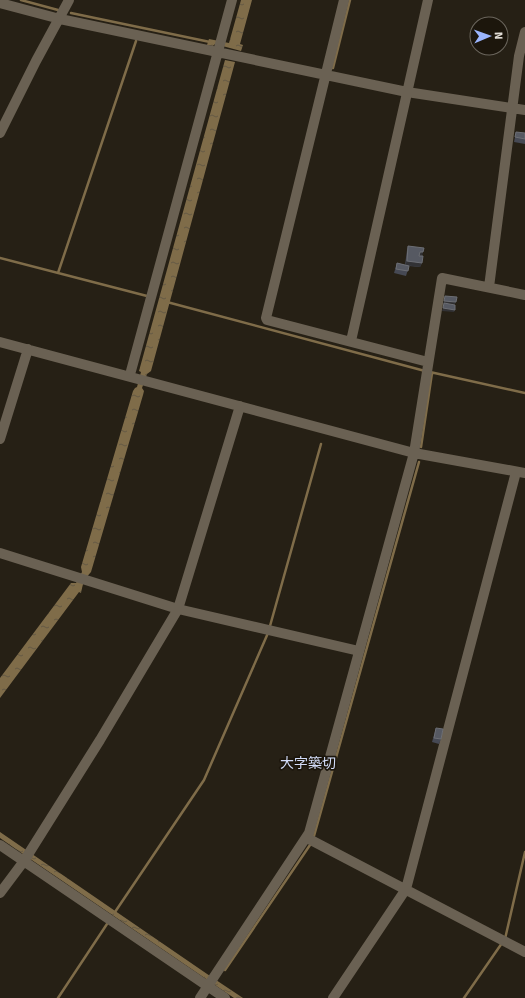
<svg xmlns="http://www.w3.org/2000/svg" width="525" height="998" font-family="Signika,'Noto Sans JP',sans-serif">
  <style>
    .water { fill: url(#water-ripples) }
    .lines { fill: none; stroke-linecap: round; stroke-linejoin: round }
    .stream { stroke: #7f6c49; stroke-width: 2.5 }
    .minor { stroke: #6a6153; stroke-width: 10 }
    .wall { fill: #464954 }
    .shaded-wall { fill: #323235 }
    .building { fill: #565962; stroke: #6c6e74 }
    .labels { text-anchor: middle; stroke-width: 3.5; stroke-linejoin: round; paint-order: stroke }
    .quarter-label { font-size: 14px; fill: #d3ddf9; stroke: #1c160c }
  </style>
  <defs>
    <pattern id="water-ripples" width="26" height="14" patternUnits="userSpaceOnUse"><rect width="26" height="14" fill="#7f6c49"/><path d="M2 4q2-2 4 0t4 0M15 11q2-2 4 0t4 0" fill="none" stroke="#645945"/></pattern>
  </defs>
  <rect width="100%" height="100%" fill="#262015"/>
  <path class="water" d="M241,0H252L240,44L243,45L241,51L215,44L213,46L207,45L209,39L229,43Z
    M225,60L235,62L151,371L147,374L142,388L144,391L143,395L91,572C83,581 83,584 81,593L79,592L0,698V678L71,583H76L82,572L81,567L133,391L135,388L137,387L141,372L139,371Z
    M0,832L210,976L243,998H234L23,854L0,838Z"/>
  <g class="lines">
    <path class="stream" d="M21,0L58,10
      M71,13L210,42
      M333,68L350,0
      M0,258L147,296
      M58,273L136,41
      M167,302L425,371
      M430,372L525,393
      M421,447L432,373
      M270,626L321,444
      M314,836L419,462
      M115,912L204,780L268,633
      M505,939L525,852
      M225,970L310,845
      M58,998L107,924
      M464,998L502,943"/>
    <path class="minor" d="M344,0L266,318L267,320L428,362
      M0,3L60,19L407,92L525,110
      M0,133L36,61L69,0
      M489,287L519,56L525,32
      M351,341L428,0
      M0,342L414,453L525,473
      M131,371L232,0
      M0,439L28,349
      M0,553L178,609L359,651
      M307,838L525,952
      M0,845L225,998
      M0,893L24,861L100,740L178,609L240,406
      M200,998L309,833L414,453L442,278L525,295
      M333,998L406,889L516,472"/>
  </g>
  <path class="wall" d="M516,132L525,133V144L514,142Z
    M408,246L422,256V263L420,267L409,266L406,276L394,273L397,263L405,265L407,250Z
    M436,728L441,739L439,744L432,742Z"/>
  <path class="shaded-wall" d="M420,252H423L422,257L418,256Z
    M407,261L422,263L420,267L405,265Z
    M444,301L456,302L455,304L443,303Z
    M443,308L455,310L454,312L442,311Z"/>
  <path class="building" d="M516,132L525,133V139L515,137Z
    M408,246L424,248L423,252H420L419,256H423L422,263L407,261Z
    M397,263L409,266L408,271L396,269Z
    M445,296L457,297L456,302L444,301Z
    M444,303L455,305V310L443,308Z
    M436,728L443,729L441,739L434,738Z"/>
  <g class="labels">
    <g class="quarter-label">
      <text x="308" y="768">大字築切</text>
    </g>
  </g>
  <g transform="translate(489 36) rotate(88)"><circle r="19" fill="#1c160c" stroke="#6b665d"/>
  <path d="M0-3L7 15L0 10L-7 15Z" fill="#9bb5fd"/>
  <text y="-6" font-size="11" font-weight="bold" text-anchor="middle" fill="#e1ddd6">N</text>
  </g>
</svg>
